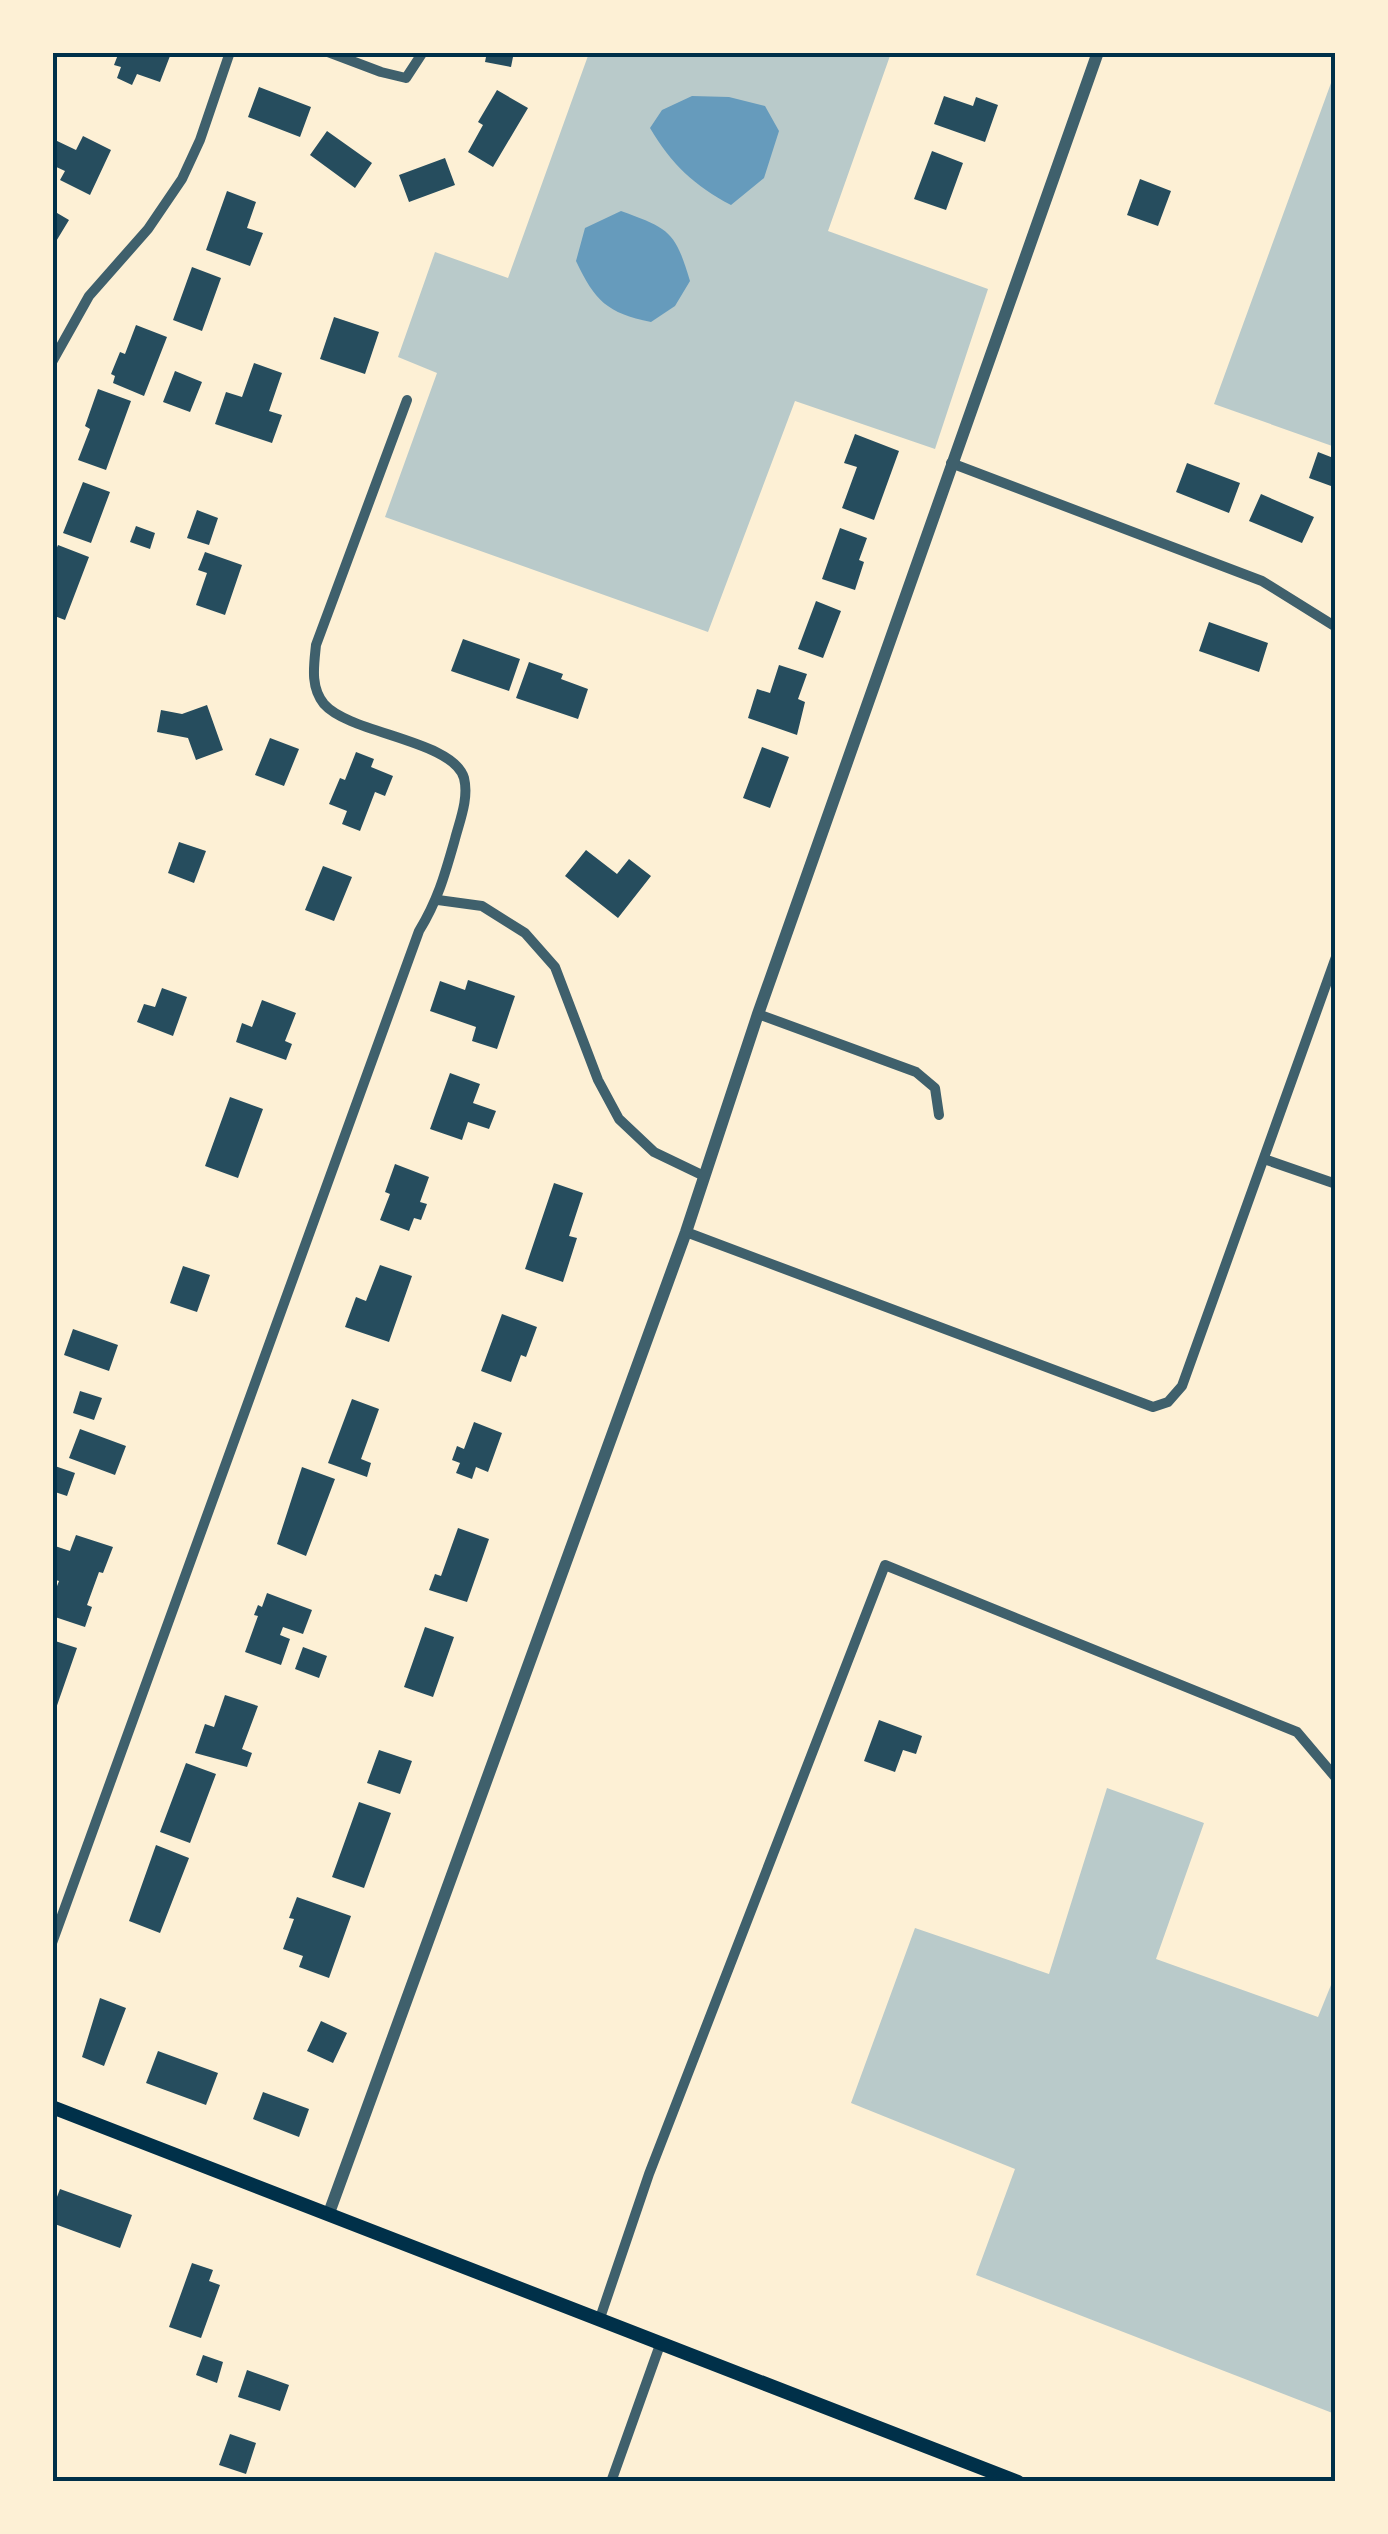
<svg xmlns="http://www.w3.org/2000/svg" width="1388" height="2534" font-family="'Titillium Web',sans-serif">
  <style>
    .green { fill: #b9caca }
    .water { fill: #669bbc }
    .building { fill: #264d5e }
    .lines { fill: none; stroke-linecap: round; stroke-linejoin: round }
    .minor { stroke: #3f606c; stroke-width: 10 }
    .tertiary { stroke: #3f606c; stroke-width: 12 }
    .secondary { stroke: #003049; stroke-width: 14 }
    .neatline { fill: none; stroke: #003049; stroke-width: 4 }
  </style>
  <rect width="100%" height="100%" fill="#fdf0d5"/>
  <path class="green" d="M589,53H891L828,231L988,289L935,449L795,401L708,632L385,517L437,373L398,357L435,252L508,278Z
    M1335,72L1336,447H1335L1214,404Z
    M1107,1788L1204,1823L1156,1959L1318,2017L1331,1985L1335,1986V2414L976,2275L1015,2169L851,2103L915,1928L1049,1974Z"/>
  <path class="water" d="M692,96L729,97L765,106L779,131L764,178L731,205C695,186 671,164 650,128L662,110Z
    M621,211C670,229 675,231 690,281L675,306L651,322C607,313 595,301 576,261L585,228Z"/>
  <path class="building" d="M119,52H161L170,56L160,82L137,74L132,85L117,78L121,67L114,65Z
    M487,52H514L511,67L485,62Z
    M259,87L311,107L300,137L248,117Z
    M497,90L528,108L493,167L468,152L483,125L478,122Z
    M944,96L973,106L976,97L998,105L985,142L934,124Z
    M327,131L372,163L355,188L310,155Z
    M83,136L111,150L90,195L60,180L65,171L52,165L55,140L76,150Z
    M932,151L963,163L946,210L914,199Z
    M445,158L455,185L409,202L399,175Z
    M1140,179L1171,191L1158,226L1127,215Z
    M227,191L256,202L247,228L263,233L250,266L206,250Z
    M52,210L69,220L52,248Z
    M192,267L221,278L202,331L173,320Z
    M334,317L379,332L365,374L320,359Z
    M136,325L167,337L144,396L113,383L115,376L111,374L120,352L125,354Z
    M254,363L282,373L269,411L282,415L272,443L215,424L226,392L242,397Z
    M175,371L202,382L190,412L163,402Z
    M98,389L131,401L106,470L78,460L90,429L85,426Z
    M855,434L899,451L874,520L842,508L857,467L844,463Z
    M1318,452L1336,459L1331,486L1309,478Z
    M1187,463L1240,483L1229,513L1176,492Z
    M83,482L110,492L91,543L63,533Z
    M1261,494L1314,517L1302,543L1249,521Z
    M197,510L218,518L209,545L187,538Z
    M136,526L155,533L150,549L130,542Z
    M840,528L867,538L859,560L864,562L855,590L822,579Z
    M58,545L89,557L65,620L52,615V559Z
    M205,552L242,565L225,615L196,605L207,573L198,570Z
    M816,601L841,611L823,658L798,649Z
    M1209,622L1268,643L1259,672L1199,651Z
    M463,639L520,659L509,691L451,671Z
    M529,662L563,674L561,679L588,689L578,719L516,698Z
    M779,665L807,674L798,699L805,702L797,735L748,718L757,689L770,693Z
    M207,705L223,750L196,760L188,738L157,732L161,710L182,714Z
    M270,738L299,749L284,786L255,775Z
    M762,747L789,757L770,808L743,798Z
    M356,752L374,759L371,767L393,776L385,796L375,792L360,831L342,824L347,811L329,804L340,778L345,780Z
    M179,842L206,851L194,883L168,873Z
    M586,850L617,874L629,859L651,876L618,918L565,876Z
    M323,866L352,877L334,921L305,910Z
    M468,980L515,996L497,1049L472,1041L476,1027L430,1011L440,981L465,990Z
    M162,988L187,997L173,1036L137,1022L144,1004L155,1007Z
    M262,1000L296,1013L285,1041L292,1044L286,1060L236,1042L242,1023L252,1027Z
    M450,1073L480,1084L473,1103L496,1111L489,1129L468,1122L462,1140L430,1129Z
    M230,1097L263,1109L238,1178L205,1166Z
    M395,1164L429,1177L420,1202L427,1204L421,1220L414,1218L409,1231L380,1220L390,1194L385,1192Z
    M554,1183L583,1193L569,1236L577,1238L563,1282L525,1269Z
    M380,1265L412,1276L389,1342L345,1327L356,1297L366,1301Z
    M183,1266L210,1275L197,1312L170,1303Z
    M502,1314L537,1327L526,1357L521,1355L511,1382L481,1371Z
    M73,1329L118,1345L109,1371L64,1355Z
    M80,1391L102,1398L94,1420L73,1413Z
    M352,1399L379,1409L361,1459L371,1463L367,1477L328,1463Z
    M474,1422L502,1433L488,1472L476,1467L472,1479L456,1473L460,1463L452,1460L457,1446L464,1449Z
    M80,1429L126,1446L115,1475L69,1458Z
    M52,1465L75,1473L67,1496L52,1491Z
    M302,1467L335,1479L306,1556L277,1544Z
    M458,1528L489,1539L467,1602L429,1590L435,1574L441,1576Z
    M76,1535L113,1547L103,1573L99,1572L87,1605L92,1607L85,1627L52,1616V1599L59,1581L52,1579V1552L55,1546L70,1551Z
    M267,1593L312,1610L303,1634L283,1627L280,1635L290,1639L281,1665L245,1652L258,1616L254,1615L258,1605L262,1607Z
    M425,1627L454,1637L433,1697L404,1687Z
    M52,1640L77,1648L53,1717H52Z
    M303,1647L327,1656L319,1678L295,1669Z
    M225,1695L258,1706L242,1749L252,1753L247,1767L195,1753L205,1724L214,1727Z
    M879,1720L922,1736L916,1754L903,1750L895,1772L864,1761Z
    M379,1750L412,1761L400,1794L367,1783Z
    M186,1763L216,1774L190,1843L160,1832Z
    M359,1802L391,1813L364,1888L332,1877Z
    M156,1845L189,1858L160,1933L129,1921Z
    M297,1897L351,1916L329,1978L299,1967L303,1956L283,1949L294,1919L289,1918Z
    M100,1998L126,2008L104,2066L82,2057Z
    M321,2021L347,2033L333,2063L307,2051Z
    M158,2051L218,2073L206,2105L146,2083Z
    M263,2092L309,2109L299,2137L253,2119Z
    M60,2189L132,2215L120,2248L52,2223V2210Z
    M192,2263L213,2270L209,2281L220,2285L201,2338L169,2327Z
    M203,2355L223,2362L217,2383L196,2375Z
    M247,2370L289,2385L280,2411L238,2397Z
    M230,2434L256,2443L246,2474L219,2465Z"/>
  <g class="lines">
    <path class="minor" d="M328,52L381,72L406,78L423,52
      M52,362L89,296L148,229L182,179L200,140L230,52
      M951,463L1262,581L1336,627
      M438,900L482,906L525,933L555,967L598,1080L619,1119L654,1152L704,1176
      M758,1014L916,1072L935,1088L939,1115
      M1264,1159L1336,1184
      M686,1232L1153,1407L1168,1402L1182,1386L1336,957
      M52,1943L419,931C438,900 445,874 455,839C460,820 469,798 464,778C453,740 350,734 324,704C310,687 314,665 316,645L407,400
      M600,2318L649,2174L885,1565L1297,1732L1336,1778
      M611,2482L661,2342"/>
    <path class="tertiary" d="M329,2213L686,1232L758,1014L1098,52"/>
    <path class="secondary" d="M52,2107L1018,2482"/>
  </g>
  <rect width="1388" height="2534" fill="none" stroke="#fdf0d5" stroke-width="110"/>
  <rect x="55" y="55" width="1278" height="2424" class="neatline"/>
</svg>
